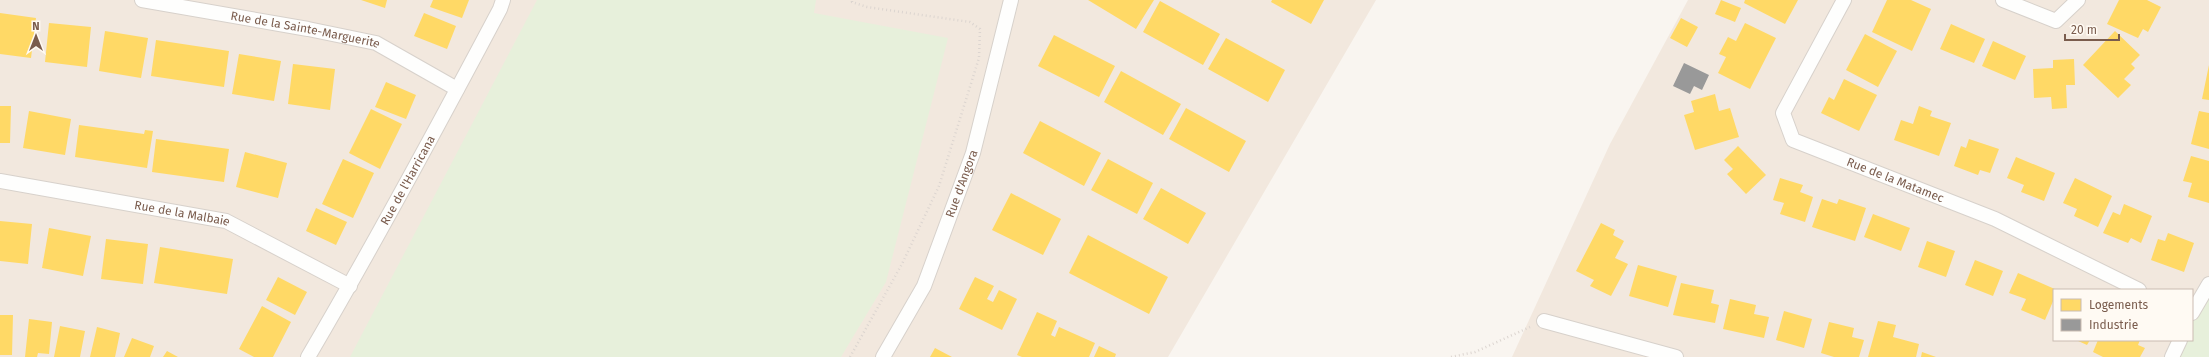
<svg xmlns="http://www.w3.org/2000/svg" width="2209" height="357" font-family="'Fira Sans',sans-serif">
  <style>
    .residential { fill: #f2e8de; fill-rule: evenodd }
    .green { fill: #e7f0db }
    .homes { fill: #ffd966 }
    .industry { fill: #999 }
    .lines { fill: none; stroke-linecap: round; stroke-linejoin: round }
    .street-casing { stroke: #d7d1cb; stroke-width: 16 }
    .path { stroke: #dcd5d0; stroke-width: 2.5; stroke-dasharray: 1 3; stroke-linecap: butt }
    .street { stroke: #fefefd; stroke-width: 14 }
    .labels { text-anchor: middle; stroke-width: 4; stroke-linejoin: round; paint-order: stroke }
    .street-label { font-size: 12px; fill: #7a5c4d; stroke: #fffaf3 }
  </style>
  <rect width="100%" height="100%" fill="#f9f5f0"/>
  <path class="residential" d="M0,0H1376L1168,357H0Z
    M1688,0H2209V357H1512L1610,144ZM2054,290H2192V340H2054Z"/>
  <path class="green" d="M537,0H816L814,13L948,38L886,282L841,357H350Z
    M2209,284V357H2172L2180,340H2192V313Z"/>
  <path class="homes" d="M361,0H387L385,8Z
    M433,0H469L462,18L430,7Z
    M1088,0H1154L1136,29Z
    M1272,0H1324L1311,24L1271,2Z
    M1721,0L1741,8L1735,22L1715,14Z
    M1745,0H1798L1785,24L1744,3Z
    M1887,0H1911L1931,9L1912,51L1872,32Z
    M2119,0H2147L2161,7L2148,32L2143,29L2138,38L2107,24Z
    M1160,1L1220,34L1203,65L1143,32Z
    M0,13L36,18L31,58L0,54Z
    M424,13L456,26L447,49L414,36Z
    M1681,18L1698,27L1687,47L1670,38Z
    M49,23L91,27L87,67L45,62Z
    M1745,23L1776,38L1750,89L1718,73L1726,57L1719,54L1728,37L1736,41Z
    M1951,24L1985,39L1974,63L1940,49Z
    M105,31L148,38L141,78L99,71Z
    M2115,31L2140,55L2131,64L2135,68L2124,79L2131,85L2118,98L2083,65Z
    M1865,34L1897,51L1878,87L1846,70Z
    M1054,35L1115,66L1099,97L1038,66Z
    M1226,38L1285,70L1268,102L1208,69Z
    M156,40L229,51L224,87L151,76Z
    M1993,41L2026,56L2015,80L1982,66Z
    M239,54L281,61L274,101L232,94Z
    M2074,59L2075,85H2066L2067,108L2052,109L2051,97L2034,98L2033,69L2053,68V60Z
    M293,64L335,69L330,110L288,104Z
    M2209,65V100L2202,99Z
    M1121,71L1181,104L1163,135L1104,102Z
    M1844,79L1877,95L1859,131L1821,113L1829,97L1834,100Z
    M386,82L416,95L406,119L375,107Z
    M1715,94L1719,111L1730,108L1739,137L1695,150L1684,115L1694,112L1691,101Z
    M0,106H11L10,143H0Z
    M1919,106L1932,111L1930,116L1951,123L1939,156L1894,140L1901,120L1913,124Z
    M1186,108L1246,141L1229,172L1169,139Z
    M371,109L402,124L380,169L349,153Z
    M29,111L71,119L65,155L23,148Z
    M2199,111L2209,113V149L2191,144Z
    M1040,121L1101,153L1084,186L1023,153Z
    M79,125L144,134L145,130L153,131L147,168L75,157Z
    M156,139L229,149L224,182L152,172Z
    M1969,139L1999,149L1990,173L1980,170L1978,175L1954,166L1961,146L1966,148Z
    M1738,146L1766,175L1746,194L1727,174L1733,169L1724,160Z
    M245,152L287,163L278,198L236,187Z
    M2191,156L2209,161V203L2188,197L2192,183L2183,181Z
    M2016,157L2055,173L2044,201L2021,192L2024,185L2007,178Z
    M343,159L374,173L353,218L322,204Z
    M1108,159L1153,183L1137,214L1091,190Z
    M1780,178L1803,185L1800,192L1813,197L1805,222L1780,214L1784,203L1773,200Z
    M2075,178L2112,196L2098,227L2074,216L2077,209L2063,203Z
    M1161,188L1206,213L1188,244L1143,219Z
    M1011,193L1061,219L1043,255L992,230Z
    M1822,199L1837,204L1839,199L1866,208L1855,241L1812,227Z
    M2124,204L2152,216L2141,243L2131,238L2128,243L2103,233L2113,212L2120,215Z
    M316,208L347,222L336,245L306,231Z
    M1873,214L1910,228L1901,251L1864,237Z
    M0,221L32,224L28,264L0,261Z
    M1601,223L1615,230L1613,235L1624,241L1615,258L1628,264L1611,296L1590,286L1594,280L1576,271Z
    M49,228L91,236L83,276L42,268Z
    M2168,233L2194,243L2184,272L2151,260L2158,239L2165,241Z
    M1088,235L1168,277L1149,314L1069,273Z
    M106,239L148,244L143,284L101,279Z
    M1927,241L1955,251L1946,277L1918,267Z
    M160,247L233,259L227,294L154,283Z
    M1975,260L2003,271L1993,296L1965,285Z
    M1638,265L1677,276L1668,307L1629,296Z
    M2018,273L2057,290H2054V299L2045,320L2021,310L2026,299L2009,293Z
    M278,277L307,292L295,315L266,300Z
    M975,277L994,286L987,299L993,302L999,290L1017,299L1002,330L959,309Z
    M1681,283L1714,290L1711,303L1719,305L1715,323L1673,315Z
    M1730,299L1756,305L1754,314L1769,317L1764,338L1723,329Z
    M262,306L291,322L273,357H254L239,349Z
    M1784,311L1812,319L1804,348L1776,340Z
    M1037,312L1057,321L1051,335L1055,337L1059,327L1095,343L1089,357H1022L1017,355Z
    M0,315H13L12,355H0Z
    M29,319L52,322L49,354L38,353L37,357H25Z
    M1878,321L1896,325L1893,337L1919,344L1916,357H1868Z
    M1829,322L1854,328L1852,337L1864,340L1859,357H1834L1821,353Z
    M60,326L85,331L80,357H54Z
    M97,327L120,333L115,357H90Z
    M132,338L154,346L150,357H124Z
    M2076,340H2090L2087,345Z
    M2098,340H2140L2138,345L2145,348L2140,357H2103L2093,352Z
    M1099,346L1116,354L1115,357H1094Z
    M935,348L952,357H930Z
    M167,351L178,357H163Z
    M1922,352L1936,357H1921Z"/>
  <path class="industry" d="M1684,63L1709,75L1702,90L1694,86L1690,94L1673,86Z"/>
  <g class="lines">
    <defs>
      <g id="street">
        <path id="s1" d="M142,0L308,29L376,43L457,89"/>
        <path id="s2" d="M1844,0L1783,113L1793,140L1995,219L2139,290"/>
        <path d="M2003,0L2056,21L2078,0"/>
        <path id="s3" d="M0,181L226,221L350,286"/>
        <path d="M2192,313L2209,284"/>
        <path d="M1544,321L1676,357"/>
        <path id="s4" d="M308,357C375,243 438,126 500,9L503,0"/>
        <path id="s5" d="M883,357L924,286L973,153L1011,0"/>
        <path d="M2172,357L2180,340"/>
      </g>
    </defs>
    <use href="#street" class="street-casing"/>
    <path class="path" d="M850,357L902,264L939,186L979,58L980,29L970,22L867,7L852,2V0
      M1451,357L1475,352L1530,327"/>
    <use href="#street" class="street"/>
  </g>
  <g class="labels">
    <g class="street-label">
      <text dy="4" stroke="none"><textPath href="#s1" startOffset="166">Rue de la Sainte-Marguerite</textPath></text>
      <text dy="4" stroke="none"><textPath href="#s4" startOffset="203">Rue de l'Harricana</textPath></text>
      <text dy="4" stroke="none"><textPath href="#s2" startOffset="267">Rue de la Matamec</textPath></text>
      <text dy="4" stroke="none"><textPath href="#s5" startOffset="191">Rue d'Angora</textPath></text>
      <text dy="4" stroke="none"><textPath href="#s3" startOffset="185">Rue de la Malbaie</textPath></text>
    </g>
  </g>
  <rect x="2053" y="289" width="140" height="52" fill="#fffaf3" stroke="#cabbb1"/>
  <rect x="2061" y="299" width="20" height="12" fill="#ffd966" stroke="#cabbb1"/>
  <text x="2089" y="309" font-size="12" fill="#7a5c4d">Logements</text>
  <rect x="2061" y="319" width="20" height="12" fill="#999999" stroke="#cabbb1"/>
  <text x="2089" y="329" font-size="12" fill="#7a5c4d">Industrie</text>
  <g transform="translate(36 36)" stroke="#fffaf3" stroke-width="3" paint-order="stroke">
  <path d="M0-3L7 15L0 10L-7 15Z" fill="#7a5c4d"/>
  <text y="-6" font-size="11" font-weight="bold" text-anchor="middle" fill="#7a5c4d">N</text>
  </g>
  <path d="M2065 34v6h54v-6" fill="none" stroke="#7a5c4d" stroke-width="2"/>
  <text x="2071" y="34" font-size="12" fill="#7a5c4d" stroke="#fffaf3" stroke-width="3" paint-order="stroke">20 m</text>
</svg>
